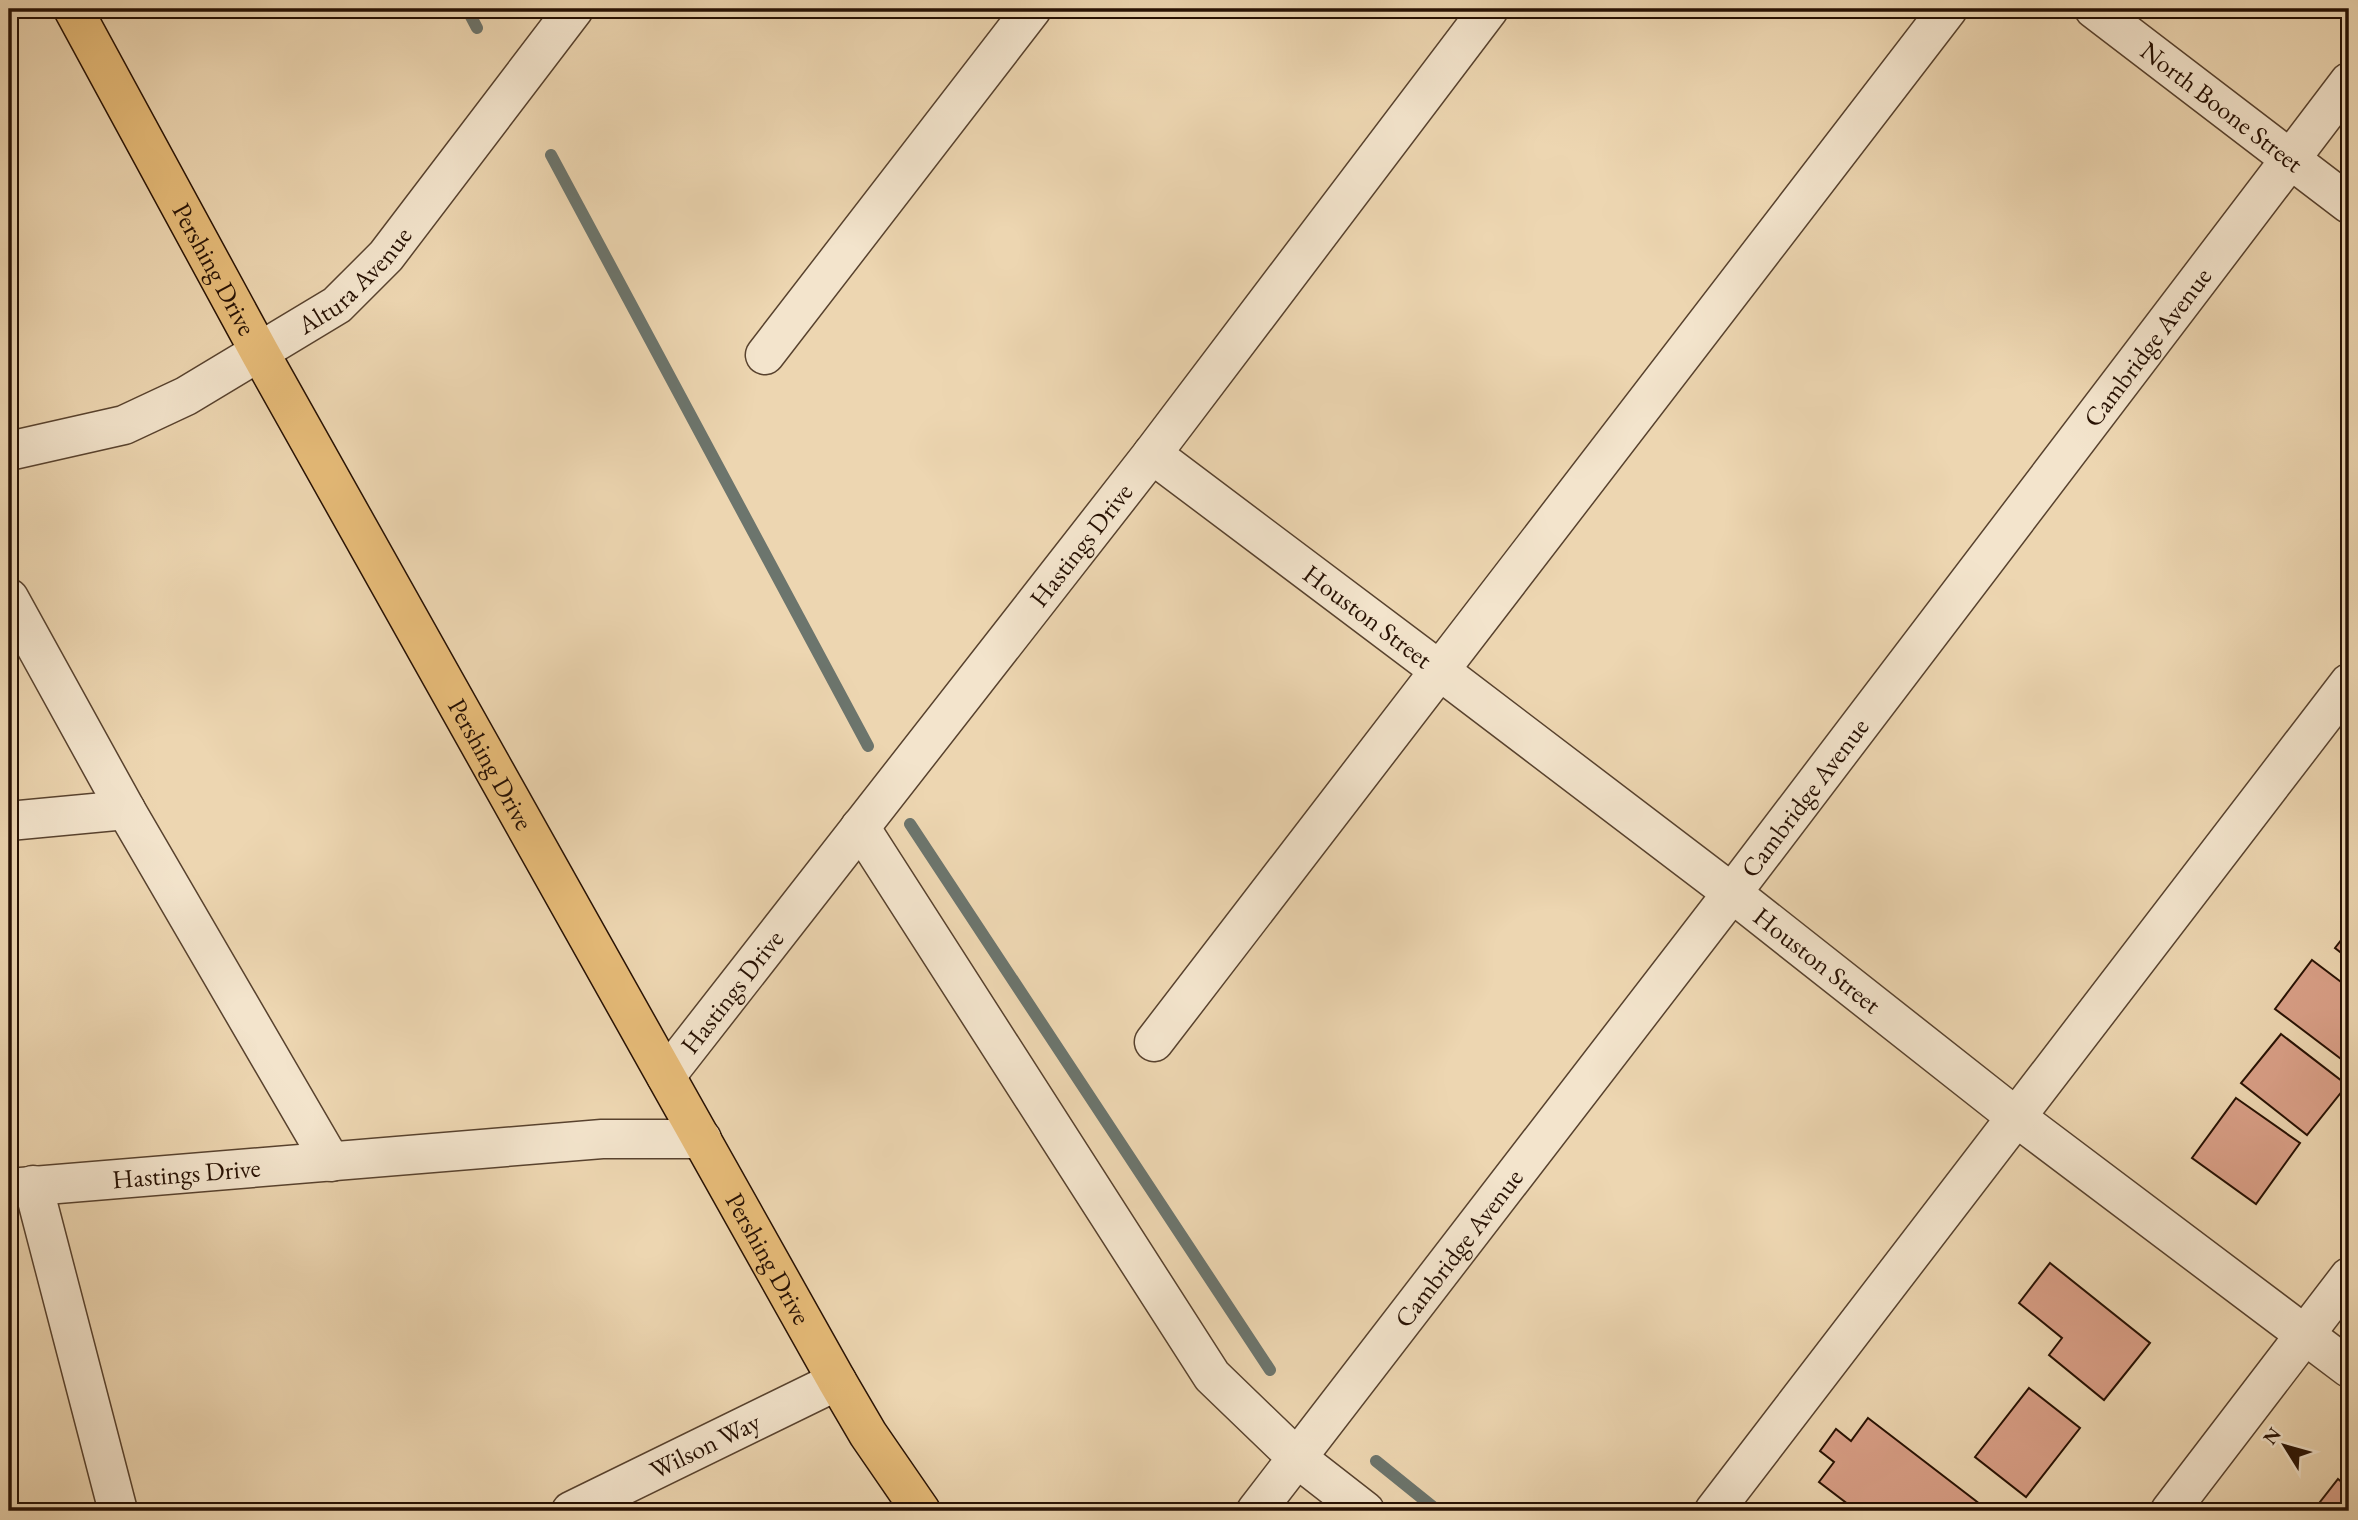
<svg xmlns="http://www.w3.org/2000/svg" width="2358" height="1520" font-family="'EB Garamond',serif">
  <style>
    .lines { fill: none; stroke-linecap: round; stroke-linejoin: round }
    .stream { stroke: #6c756d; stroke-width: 12 }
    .building { fill: #daa088; stroke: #271103; stroke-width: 2 }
    .minor-casing { stroke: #58422e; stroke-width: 41 }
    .major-casing { stroke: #271103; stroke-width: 41 }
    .minor { stroke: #f3e4cc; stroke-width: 38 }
    .major { stroke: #e6bb78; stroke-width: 38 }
    .labels { text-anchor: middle; stroke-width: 6; stroke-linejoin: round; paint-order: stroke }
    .street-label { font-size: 26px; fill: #271103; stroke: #f3e4cc }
  </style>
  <rect width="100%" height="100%" fill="#edd6b1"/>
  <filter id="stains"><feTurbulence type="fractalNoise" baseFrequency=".00286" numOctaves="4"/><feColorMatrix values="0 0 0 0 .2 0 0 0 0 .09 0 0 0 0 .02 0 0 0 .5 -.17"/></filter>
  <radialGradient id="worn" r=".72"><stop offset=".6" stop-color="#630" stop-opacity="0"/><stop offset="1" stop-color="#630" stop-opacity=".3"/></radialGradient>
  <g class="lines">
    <path class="stream" d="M467,9L477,28
      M551,155L868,746
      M910,824L1270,1370
      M1376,1461L1438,1511"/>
  </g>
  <path class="building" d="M2349,930V959L2335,948Z
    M2312,960L2349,988V1065L2275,1009Z
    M2281,1034L2347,1085L2307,1135L2241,1083Z
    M2236,1098L2300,1143L2256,1204L2192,1158Z
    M2050,1263L2150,1343L2104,1400L2049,1355L2062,1338L2019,1303Z
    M2029,1388L2080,1428L2026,1497L1975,1457Z
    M1868,1418L1989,1511H1857L1819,1482L1834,1462L1820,1451L1836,1429L1851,1441Z
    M2338,1479L2349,1488V1511H2313Z"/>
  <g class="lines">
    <defs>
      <g id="minor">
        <path id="s1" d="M2094,9L2349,204"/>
        <path d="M765,355L1032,9"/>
        <path id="s2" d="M9,451L124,425L186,396L337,305L386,256L574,9"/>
        <path id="s3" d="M1152,454L1439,670L1732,893L2016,1117L2349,1368"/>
        <path d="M9,598L126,810L331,1162"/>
        <path d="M9,821L126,810"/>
        <path d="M860,827L1212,1376L1297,1458L1365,1511"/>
        <path d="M1154,1042L1948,9"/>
        <path id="s4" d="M666,1076L1152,454L1489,9"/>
        <path d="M33,1185L118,1511"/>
        <path id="s5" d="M9,1188L602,1139H702"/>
        <path id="s6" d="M571,1511L837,1381"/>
        <path id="s7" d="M1256,1511L1732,893L2349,82"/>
        <path d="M1714,1511L2349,683"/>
        <path d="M2170,1511L2349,1277"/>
      </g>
      <g id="major">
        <path id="s8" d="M73,9L260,353L837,1381L868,1434L921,1511"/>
      </g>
    </defs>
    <use href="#minor" class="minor-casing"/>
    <use href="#major" class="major-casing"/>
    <use href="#minor" class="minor"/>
    <use href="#major" class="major"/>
  </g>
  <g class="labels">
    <g class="street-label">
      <text dy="9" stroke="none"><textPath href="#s1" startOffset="161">North Boone Street</textPath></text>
      <text dy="9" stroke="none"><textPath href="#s8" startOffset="296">Pershing Drive</textPath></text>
      <text dy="9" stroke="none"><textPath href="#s2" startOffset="392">Altura Avenue</textPath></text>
      <text dy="9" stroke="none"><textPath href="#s7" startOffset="1466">Cambridge Avenue</textPath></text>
      <text dy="9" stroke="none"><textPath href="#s4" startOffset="674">Hastings Drive</textPath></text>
      <text dy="9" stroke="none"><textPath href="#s3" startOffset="270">Houston Street</textPath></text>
      <text dy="9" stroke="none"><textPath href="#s8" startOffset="863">Pershing Drive</textPath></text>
      <text dy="9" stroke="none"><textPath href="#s7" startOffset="900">Cambridge Avenue</textPath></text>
      <text dy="9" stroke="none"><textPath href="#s3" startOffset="836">Houston Street</textPath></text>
      <text dy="9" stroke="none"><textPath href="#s4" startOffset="107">Hastings Drive</textPath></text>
      <text dy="9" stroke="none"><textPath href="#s5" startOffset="178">Hastings Drive</textPath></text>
      <text dy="9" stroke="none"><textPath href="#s7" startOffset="332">Cambridge Avenue</textPath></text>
      <text dy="9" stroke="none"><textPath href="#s8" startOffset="1430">Pershing Drive</textPath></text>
      <text dy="9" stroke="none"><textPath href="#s6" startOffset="149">Wilson Way</textPath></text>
    </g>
  </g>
  <rect width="2358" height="1520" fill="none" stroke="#edd6b1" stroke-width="35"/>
  <rect x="10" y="10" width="2337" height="1499" fill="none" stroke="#271103" stroke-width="3.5"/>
  <rect x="18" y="18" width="2323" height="1485" fill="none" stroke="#271103" stroke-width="2"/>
  <g transform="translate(2285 1446) rotate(307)" stroke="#f3e4cc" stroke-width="5" paint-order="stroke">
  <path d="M0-5L12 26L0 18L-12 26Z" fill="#271103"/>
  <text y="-10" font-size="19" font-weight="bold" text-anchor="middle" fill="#271103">N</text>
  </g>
  <rect width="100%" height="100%" filter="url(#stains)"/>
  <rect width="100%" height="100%" fill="url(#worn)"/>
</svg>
